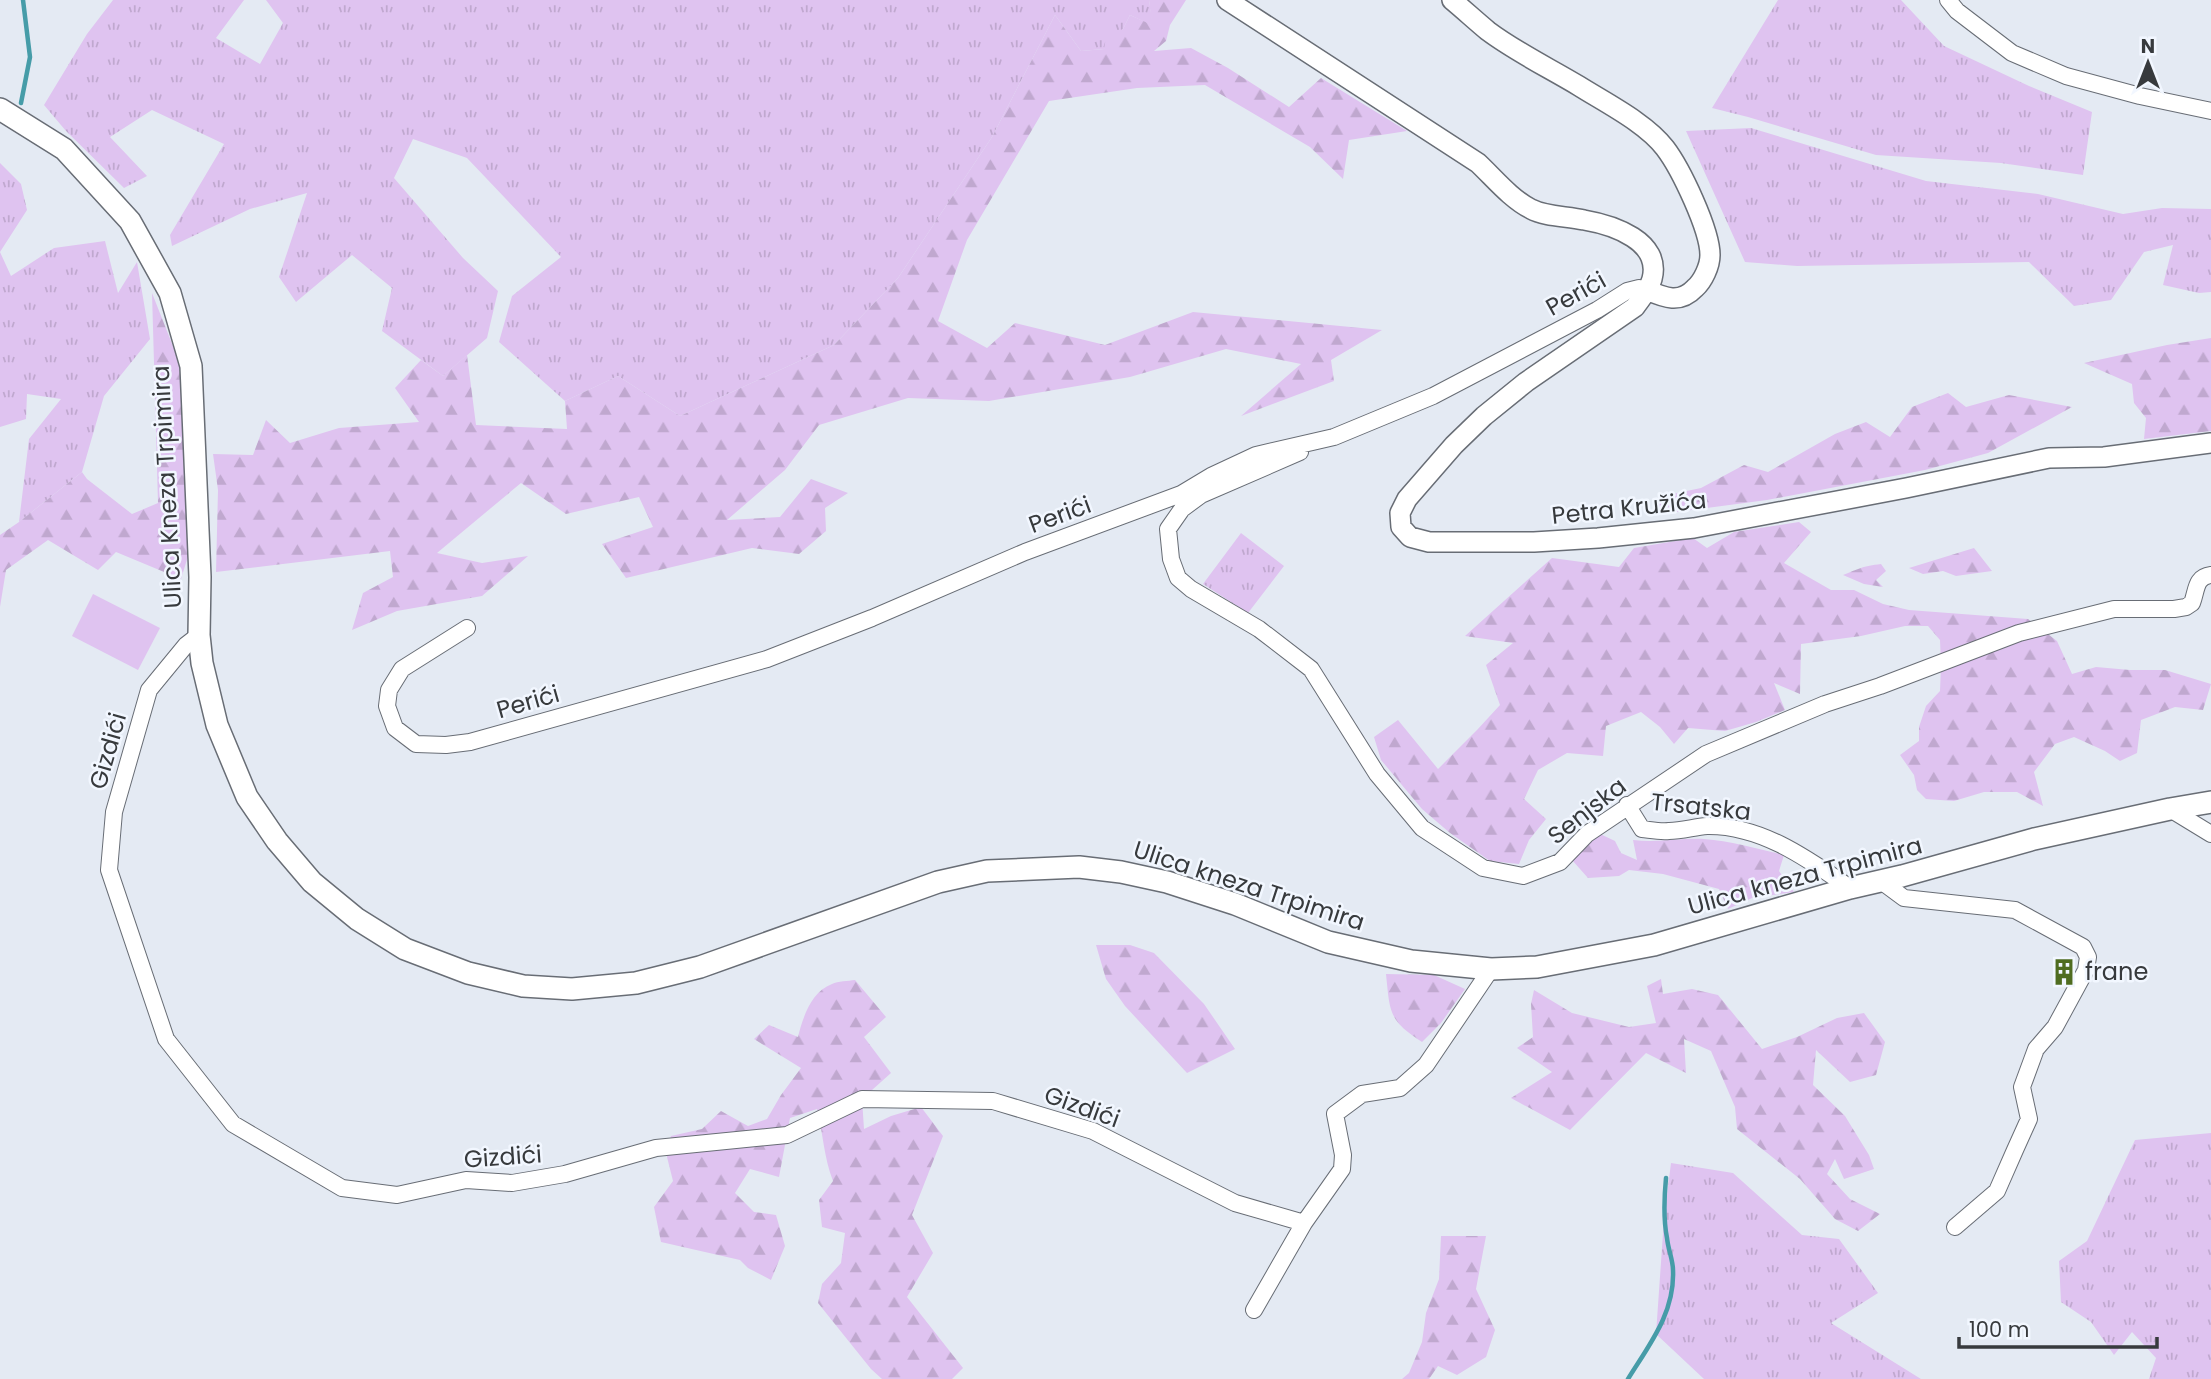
<svg xmlns="http://www.w3.org/2000/svg" width="2211" height="1379" font-family="Poppins,sans-serif">
  <style>
    .grass { fill: url(#grass-tufts) }
    .forest { fill: url(#forest-firs) }
    .green { fill: #dfc3f0 }
    .lines { fill: none; stroke-linecap: round; stroke-linejoin: round }
    .stream { stroke: #469ca8; stroke-width: 4.5 }
    .minor-casing { stroke: #686d75; stroke-width: 18 }
    .tertiary-casing { stroke: #686d75; stroke-width: 22 }
    .secondary-casing { stroke: #686d75; stroke-width: 24 }
    .minor { stroke: #fff; stroke-width: 16 }
    .tertiary { stroke: #fff; stroke-width: 19 }
    .secondary { stroke: #fff; stroke-width: 21 }
    .labels { text-anchor: middle; stroke-width: 5; stroke-linejoin: round; paint-order: stroke }
    .street-label { font-size: 24px; fill: #373a3d; stroke: #f2f7ff }
    .poi-label { font-size: 24px; fill: #373a3d; stroke: #f2f7ff; text-anchor: start }
  </style>
  <defs>
    <pattern id="grass-tufts" width="24" height="20" patternUnits="userSpaceOnUse" patternTransform="scale(1.75)"><rect width="24" height="20" fill="#dfc3f0"/><path d="M3 7l-1-3M5 7V3M7 7l1-3M15 17l-1-3M17 17v-4M19 17l1-3" fill="none" stroke="#c0a8cf"/></pattern>
    <pattern id="forest-firs" width="22" height="20" patternUnits="userSpaceOnUse" patternTransform="scale(1.75)"><rect width="22" height="20" fill="#dfc3f0"/><path d="M5 1l3.5 6h-7zM16 11l3.5 6h-7z" fill="#c0a8cf"/></pattern>
  </defs>
  <rect width="100%" height="100%" fill="#e4eaf3"/>
  <path class="grass" d="M113,0H244L216,38L260,64L283,23L266,0H1149L1153,26L1130,15L1123,29L1104,49L1081,51L1055,15L992,137L898,278L834,345L680,416L618,376L565,401L499,342L512,296L561,257L467,158L413,139L394,178L463,258L498,291L487,338L443,376L382,331L392,288L352,255L296,302L279,277L307,193L250,209L172,246L170,235L224,144L152,110L110,137L147,176L124,188L66,131L44,105L87,34Z
    M1778,0H1901L1944,46L2029,86L2092,112L2083,175L2001,163L1876,155L1748,117L1712,108Z
    M1751,128L1926,181L2038,194L2123,214L2162,208L2211,209V292L2199,293L2163,285L2173,245L2144,252L2111,300L2074,306L2029,262L1797,266L1745,262L1686,131Z
    M0,163L21,184L27,210L0,252Z
    M105,241L118,293L137,262L150,339L104,396L82,472L19,522L29,439L61,399L27,394L26,419L0,427V252L11,276L54,248Z
    M1241,533L1284,566L1248,613L1203,584Z
    M2211,1133V1379H2149L2156,1358L2132,1332L2114,1355L2091,1322L2061,1302L2059,1261L2087,1241L2135,1140Z
    M1671,1163L1733,1173L1802,1235L1839,1239L1878,1293L1831,1323L1921,1379H1704L1656,1334L1664,1219Z"/>
  <path class="forest" d="M1149,0H1186L1170,25L1166,41L1154,51L1191,48L1228,68L1289,107L1321,78L1407,131L1349,140L1343,179L1310,147L1205,85L1137,88L1049,101L967,240L938,321L987,348L1015,323L1105,345L1193,312L1382,330L1331,360L1334,381L1241,416L1301,364L1226,349L1130,377L989,401L908,398L819,425L785,470L727,520L780,517L811,479L848,493L825,508L826,531L799,554L752,548L626,578L602,544L653,527L639,497L566,514L521,483L437,553L482,563L528,556L482,596L397,611L352,630L363,593L393,577L390,551L216,572L218,490L213,454L253,455L266,420L290,443L339,428L419,422L395,388L421,360L443,376L467,355L476,425L567,429L565,401L618,376L680,416L834,345L898,278L992,137L1055,15L1081,51L1104,49L1106,37L1123,29L1130,15L1152,25Z
    M152,293L180,364L189,553L181,579L116,552L98,570L48,540L6,570L0,607V535L19,522L82,472L87,479L132,514L158,503Z
    M2211,338V431L2144,439L2146,418L2134,403L2132,384L2084,363L2167,345Z
    M1948,393L1966,407L2009,395L2072,407L1988,453L1925,470L1767,500L1654,515L1658,497L1701,488L1744,465L1768,472L1835,434L1866,422L1890,437L1912,407Z
    M1799,522L1811,532L1784,563L1831,590H1854L1883,604L1909,610L2028,619L2057,641L2072,674L2096,667L2130,670H2165L2211,684L2203,710L2175,707L2141,720L2137,753L2120,761L2105,751L2074,737L2055,744L2034,772L2043,806L2017,792H1984L1954,801L1926,799L1917,790L1914,775L1900,755L1919,741V727L1926,706L1940,691L1941,665L1940,640L1928,626H1905L1861,636L1801,644L1800,694L1774,683L1785,710L1756,722L1725,731L1688,728L1674,744L1660,727L1641,712L1606,726L1603,756L1567,753L1538,770L1524,799L1546,819L1529,840L1519,864L1490,861L1450,833L1422,809L1381,760L1374,737L1398,720L1438,769L1477,730L1500,705L1486,665L1513,643L1465,636L1552,558L1619,567L1634,548L1693,538L1707,548L1734,532Z
    M1974,548L1992,571L1956,576L1943,571L1923,574L1909,568Z
    M1881,564L1886,571L1876,580L1883,587L1864,584L1843,575C1858,569 1863,566 1881,564Z
    M1596,832L1615,841L1621,853L1637,860L1633,840C1658,843 1680,838 1704,839C1731,841 1758,849 1784,855L1779,871L1794,892L1752,898L1728,909L1719,889L1663,874L1629,870L1619,876L1588,878L1572,860Z
    M1096,945H1130L1154,953L1204,1004L1235,1049L1187,1073L1125,1006L1106,979Z
    M1386,974L1434,975L1465,989L1441,1023L1422,1042C1388,1020 1390,1012 1386,974Z
    M1661,979L1663,994L1692,989L1718,995L1762,1049L1797,1037L1837,1018L1864,1013L1885,1042L1876,1075L1850,1082L1816,1050L1813,1085L1845,1116L1869,1155L1874,1169L1844,1179L1835,1159L1827,1174L1850,1199L1880,1214L1858,1231L1835,1219L1800,1179L1737,1129L1735,1107L1711,1051L1684,1039L1686,1073L1646,1053L1570,1130L1511,1098L1552,1072L1517,1048L1533,1037L1531,1004L1534,990L1572,1013L1629,1027L1656,1023L1647,986Z
    M855,980L886,1017L864,1037L891,1073L862,1099L864,1129L891,1116L921,1107L943,1136L912,1215L933,1253L907,1297L963,1368L952,1379H882L871,1369L818,1303L822,1284L841,1263L845,1233L822,1227L819,1200L833,1181C824,1158 823,1133 817,1109L790,1118L779,1177L750,1169L735,1193L754,1212L776,1215L785,1246L771,1280L748,1268L740,1260L661,1242L654,1207L673,1181L666,1153L671,1136L702,1129L721,1111L748,1126L767,1119L781,1095L801,1068L754,1039L769,1025L798,1037C803,1017 811,992 832,984C838,981 848,981 855,980Z
    M1441,1236H1486L1476,1289L1495,1330L1486,1357L1457,1375L1438,1366L1429,1379H1402L1409,1373L1422,1342L1426,1313L1439,1279Z"/>
  <path class="green" d="M93,594L160,628L138,670L72,636Z"/>
  <g class="lines">
    <path class="stream" d="M21,103L30,57L23,0
      M1628,1379C1649,1345 1675,1313 1673,1270C1673,1260 1668,1249 1667,1238C1663,1218 1664,1199 1666,1178"/>
    <defs>
      <path id="minor" d="M1948,0L1957,11L2012,53L2066,76L2140,96L2211,111
        M1300,452L1201,495L1182,509L1168,529L1171,559L1178,578L1191,589L1259,629L1311,669L1377,774L1422,828L1483,868L1523,876L1560,862L1587,834L1706,754L1825,704L1880,686L2019,633L2114,609H2174L2186,607L2192,603C2197,590 2195,577 2211,575
        M467,628L402,669L389,690L387,706L395,728L416,744L446,745L470,742L767,659L872,618L1025,552L1181,494L1211,476L1256,455L1334,437L1433,396L1597,310L1627,291L1639,288L1647,290
        M199,635L186,645L149,690L114,812L109,870L166,1039L233,1124L342,1188L397,1195L466,1180L512,1183L565,1174L656,1148L787,1135L862,1099L993,1101L1093,1131L1235,1203L1304,1223
        M1627,805L1642,829C1651,830 1660,832 1669,831C1682,831 1694,827 1707,826C1761,825 1808,859 1850,888
        M2170,809L2211,834
        M1881,881L1904,898L2015,910L2083,947L2088,957L2086,970L2055,1027L2036,1049L2022,1087L2029,1119L2015,1150L1997,1191L1955,1227
        M1254,1310L1304,1223L1342,1169L1343,1155L1335,1114L1362,1094L1400,1088L1426,1065L1491,969"/>
      <path id="tertiary" d="M1227,0L1478,163C1494,178 1511,199 1531,209C1546,217 1567,216 1584,220C1613,225 1662,241 1652,279C1649,290 1641,298 1635,307L1526,382L1484,416L1454,445L1407,499L1400,513L1401,527L1410,537L1429,542H1534L1598,538L1694,528L1906,488L2049,458L2104,457L2211,443
        M1452,0C1464,10 1476,21 1488,31C1516,52 1549,68 1579,86C1606,103 1646,123 1665,148C1681,169 1710,230 1710,255C1710,266 1703,281 1695,288C1680,304 1665,298 1647,290"/>
      <path id="secondary" d="M0,109L64,149L130,221L170,293L191,366L200,577L199,635L202,663L217,725L247,797L277,841L312,882L357,919L405,949L468,973L523,986L572,989L636,983L700,967L938,882L987,871L1079,867L1121,872L1167,882L1235,904L1328,942L1411,961L1491,969L1537,967L1654,945L1850,888L1902,876L2034,839L2170,809L2211,802"/>
    </defs>
    <use href="#minor" class="minor-casing"/>
    <use href="#tertiary" class="tertiary-casing"/>
    <use href="#secondary" class="secondary-casing"/>
    <use href="#minor" class="minor"/>
    <use href="#tertiary" class="tertiary"/>
    <use href="#secondary" class="secondary"/>
  </g>
  <defs>
    <symbol id="building-bare" viewBox="-9 -9 18 18"><path d="M-4-6H4V6H1V3H-1V6H-4ZM-2.5-4.3h1.7v1.8h-1.7ZM.8-4.3h1.7v1.8H.8ZM-2.5-1h1.7V.8h-1.7ZM.8-1h1.7V.8H.8Z" fill="#4f6c20" stroke="#f2f7ff" stroke-width="2.5" paint-order="stroke"/></symbol>
  </defs>
  <g fill-rule="evenodd">
    <use href="#building-bare" x="2045" y="953" width="38" height="38"/>
  </g>
  <g class="labels">
    <g class="street-label">
      <text transform="translate(1576 294) rotate(-29)" y="8">Perići</text>
      <text transform="translate(167 487) rotate(-93)" y="8">Ulica Kneza Trpimira</text>
      <text transform="translate(1629 508) rotate(-6)" y="8">Petra Kružića</text>
      <text transform="translate(1060 515) rotate(-20)" y="8">Perići</text>
      <text transform="translate(528 702) rotate(-16)" y="8">Perići</text>
      <text transform="translate(108 751) rotate(-74)" y="8">Gizdići</text>
      <text transform="translate(1701 807) rotate(6)" y="8">Trsatska</text>
      <text transform="translate(1587 811) rotate(-38)" y="8">Senjska</text>
      <text transform="translate(1805 876) rotate(-15)" y="8">Ulica kneza Trpimira</text>
      <text transform="translate(1249 886) rotate(18)" y="8">Ulica kneza Trpimira</text>
      <text transform="translate(1082 1107) rotate(20)" y="8">Gizdići</text>
      <text transform="translate(503 1157) rotate(-4)" y="8">Gizdići</text>
    </g>
    <g class="poi-label">
      <text x="2085" y="980">frane</text>
    </g>
  </g>
  <g transform="translate(2148 63)" stroke="#f2f7ff" stroke-width="5" paint-order="stroke">
  <path d="M0-5L12 26L0 18L-12 26Z" fill="#373a3d"/>
  <text y="-10" font-size="19" font-weight="bold" text-anchor="middle" fill="#373a3d">N</text>
  </g>
  <path d="M1959 1337v10h198v-10" fill="none" stroke="#373a3d" stroke-width="3.5"/>
  <text x="1969" y="1337" font-size="21" fill="#373a3d" stroke="#f2f7ff" stroke-width="5" paint-order="stroke">100 m</text>
</svg>
